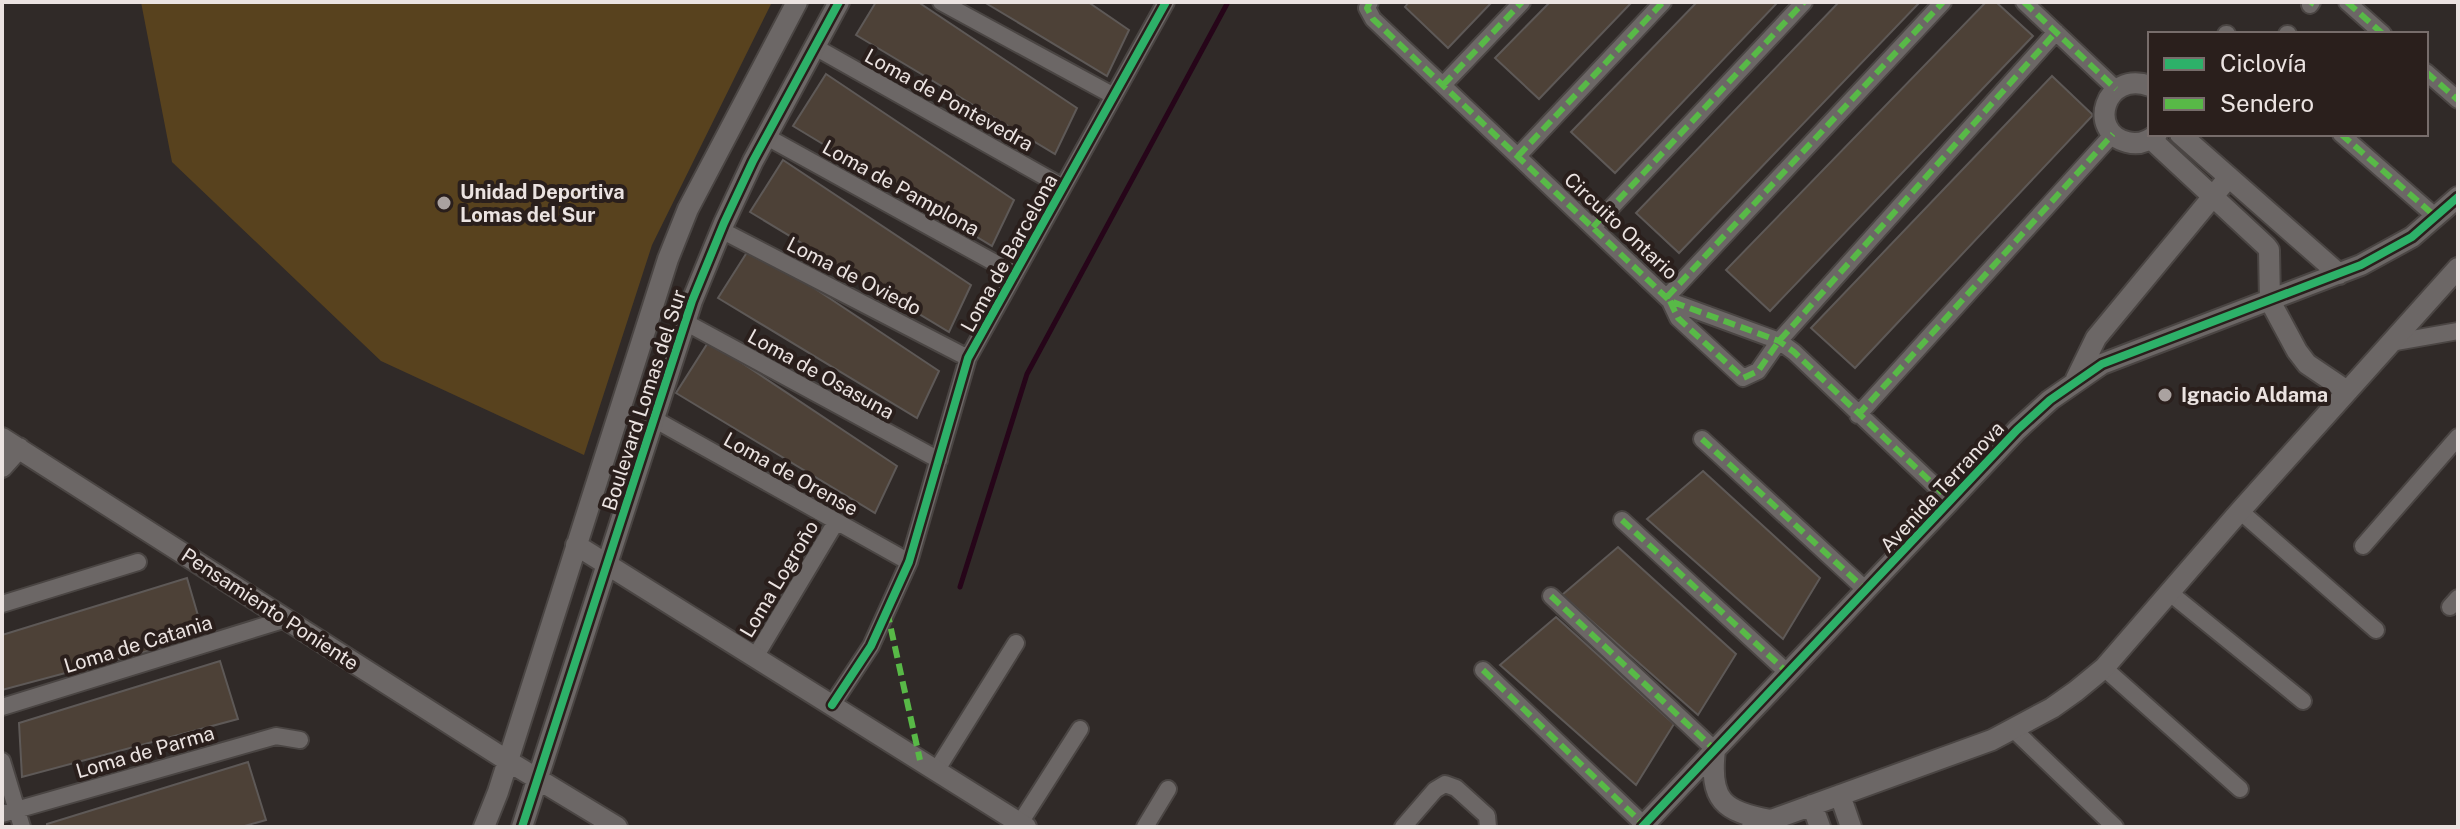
<svg xmlns="http://www.w3.org/2000/svg" width="2460" height="829" font-family="'Public Sans',sans-serif">
  <style>
    .green { fill: #58421e }
    .lines { fill: none; stroke-linecap: round; stroke-linejoin: round }
    .stream { stroke: #260519; stroke-width: 5 }
    .building { fill: #4d4137; stroke: #5e5957; stroke-width: 2 }
    .minor-casing { stroke: #4a4543; stroke-width: 20 }
    .tertiary-casing { stroke: #4a4543; stroke-width: 24 }
    .minor { stroke: #6c6766; stroke-width: 16 }
    .tertiary { stroke: #6c6766; stroke-width: 20 }
    .quiet { stroke: #58b947; stroke-width: 6; stroke-dasharray: 12 6; stroke-linecap: butt }
    .cycleway-casing { stroke: #2a1f1c; stroke-width: 13 }
    .cycleway { stroke: #2db169; stroke-width: 8 }
    .poi-dot { fill: #aaa2a0; stroke: #2a1f1c; stroke-width: 3 }
    .labels { text-anchor: middle; stroke-width: 8; stroke-linejoin: round; paint-order: stroke }
    .street-label { font-size: 20px; fill: #ebe3e1; stroke: #2a1f1c }
    .poi-label { font-size: 20px; font-weight: bold; fill: #ebe3e1; stroke: #2a1f1c; text-anchor: start }
  </style>
  <rect width="100%" height="100%" fill="#302a28"/>
  <path class="green" d="M141,2H772L652,245L584,455L381,361L172,162Z"/>
  <g class="lines">
    <path class="stream" d="M960,587L1027,374L1228,2"/>
  </g>
  <path class="building" d="M876,2H918L1077,108L1055,154L856,35Z
    M984,2H1088L1129,30L1107,76Z
    M1409,2H1492L1448,48L1405,7Z
    M1550,2H1632L1539,99L1495,58Z
    M1697,2H1778L1615,173L1571,132Z
    M1839,2H1920L1679,253L1636,213Z
    M1986,2H1996L2033,36L1770,311L1726,270Z
    M826,74L1014,200L992,246L793,126Z
    M2052,76L2093,115L1855,368L1811,328Z
    M783,160L971,285L949,332L750,212Z
    M751,246L939,371L917,418L718,298Z
    M709,341L897,466L875,513L676,393Z
    M1703,471L1820,578L1783,639L1647,519Z
    M1618,547L1736,654L1698,715L1562,595Z
    M187,578L204,636L2,690V635Z
    M1556,617L1674,724L1636,785L1500,665Z
    M220,661L238,719L22,777L19,723Z
    M248,762L266,820L241,827H47V824Z"/>
  <g class="lines">
    <defs>
      <path id="minor" d="M941,2L1114,96
        M1370,2L1367,8L1373,19L1670,301L1779,341L1794,352L1951,501
        M2024,2L2116,89
        M2347,2L2383,34
        M2310,5L2312,2
        M2226,34H2227
        M2287,34H2288
        M815,47L1063,187
        M2426,72L2458,100
        M1443,85L1522,2
        M2341,134L2436,217
        M767,137L1015,274
        M1518,156L1663,2
        M1593,227L1804,2
        M721,230L968,358
        M1667,297L1943,2
        M1670,301L1678,318L1743,378L1758,371L1779,341L2056,32
        M685,322L939,460
        M2390,343L2458,331
        M1858,415L2113,134
        M654,419L909,562
        M1702,439L1866,590
        M2240,511L2376,630
        M1622,520L1788,673
        M2363,546L2458,437
        M2170,593L2303,701
        M1551,596L1715,750
        M2,604L138,562
        M2450,607L2458,598
        M755,657L836,522
        M2104,668L2240,789
        M1483,670L1644,825
        M832,705L871,646L909,562L968,358L1166,2
        M2,707L286,619
        M2013,729L2115,827
        M2,761L22,827
        M936,771L1016,643
        M2,814L276,736L300,740
        M1020,823L1080,729
        M1145,827L1168,789
        M1403,827L1435,790L1445,784L1456,788L1487,816L1488,827"/>
      <path id="tertiary" d="M2150,86C2104,70 2087,132 2127,142C2138,145 2148,142 2157,134
        M2180,134L2339,274
        M2151,139L2266,246L2269,250L2270,301L2297,351L2307,364L2347,391
        M2076,379L2096,338L2229,177
        M2,438L508,761L617,827
        M2,467L19,448
        M576,545L1026,827
        M1715,750C1709,800 1723,812 1771,820
        M1840,795L1851,827
        M1812,805L1820,827
        M484,827L498,792L668,259L688,209L797,2
        M522,827L692,301L724,223L753,161L839,2
        M1642,827L2017,430L2050,400L2102,364L2361,265L2412,237L2458,197
        M1752,827L1992,740L2052,708L2076,691L2104,668L2240,511L2458,268"/>
    </defs>
    <use href="#minor" class="minor-casing"/>
    <use href="#tertiary" class="tertiary-casing"/>
    <use href="#minor" class="minor"/>
    <use href="#tertiary" class="tertiary"/>
    <path class="quiet" d="M1370,2L1367,8L1373,19L1670,301L1779,341L1794,352L1951,501
      M2024,2L2116,89
      M2347,2L2383,34
      M2310,5L2312,2
      M2226,34H2227
      M2287,34H2288
      M2426,72L2458,100
      M1443,85L1522,2
      M2341,134L2436,217
      M1518,156L1663,2
      M1593,227L1804,2
      M1667,297L1943,2
      M1670,301L1678,318L1743,378L1758,371L1779,341L2056,32
      M1858,415L2113,134
      M1702,439L1866,590
      M1622,520L1788,673
      M1551,596L1715,750
      M887,611L920,760
      M1483,670L1644,825"/>
    <defs>
      <path id="cycleway" d="M832,705L871,646L909,562L968,358L1166,2
        M522,827L692,301L724,223L753,161L839,2
        M1642,827L2017,430L2050,400L2102,364L2361,265L2412,237L2458,197"/>
    </defs>
    <use href="#cycleway" class="cycleway-casing"/>
    <use href="#cycleway" class="cycleway"/>
  </g>
  <g class="poi-dot">
    <circle cx="444" cy="203" r="8"/>
    <circle cx="2165" cy="395" r="8"/>
  </g>
  <g class="labels">
    <g class="street-label">
      <text transform="translate(949 100) rotate(29)" y="7">Loma de Pontevedra</text>
      <text transform="translate(901 188) rotate(29)" y="7">Loma de Pamplona</text>
      <text transform="translate(1621 226) rotate(43)" y="7">Circuito Ontario</text>
      <text transform="translate(1009 253) rotate(-61)" y="7">Loma de Barcelona</text>
      <text transform="translate(854 276) rotate(27)" y="7">Loma de Oviedo</text>
      <text transform="translate(821 374) rotate(29)" y="7">Loma de Osasuna</text>
      <text transform="translate(644 400) rotate(-72)" y="7">Boulevard Lomas del Sur</text>
      <text transform="translate(791 474) rotate(29)" y="7">Loma de Orense</text>
      <text transform="translate(1942 487) rotate(-47)" y="7">Avenida Terranova</text>
      <text transform="translate(779 579) rotate(-59)" y="7">Loma Logroño</text>
      <text transform="translate(270 609) rotate(33)" y="7">Pensamiento Poniente</text>
      <text transform="translate(138 644) rotate(-17)" y="7">Loma de Catania</text>
      <text transform="translate(145 752) rotate(-16)" y="7">Loma de Parma</text>
    </g>
    <g class="poi-label">
      <text x="460" y="199">Unidad Deportiva<tspan x="460" dy="23">Lomas del Sur</tspan></text>
      <text x="2181" y="402">Ignacio Aldama</text>
    </g>
  </g>
  <rect width="2460" height="829" fill="none" stroke="#ebe3e1" stroke-width="8"/>
  <rect x="2148" y="32" width="280" height="104" fill="#2a1f1c" stroke="#776d6b" stroke-width="2"/>
  <rect x="2164" y="58" width="40" height="12" fill="#2db169" stroke="#776d6b" stroke-width="2"/>
  <text x="2220" y="72" font-size="24" fill="#ebe3e1">Ciclovía</text>
  <rect x="2164" y="98" width="40" height="12" fill="#58b947" stroke="#776d6b" stroke-width="2"/>
  <text x="2220" y="112" font-size="24" fill="#ebe3e1">Sendero</text>
</svg>
